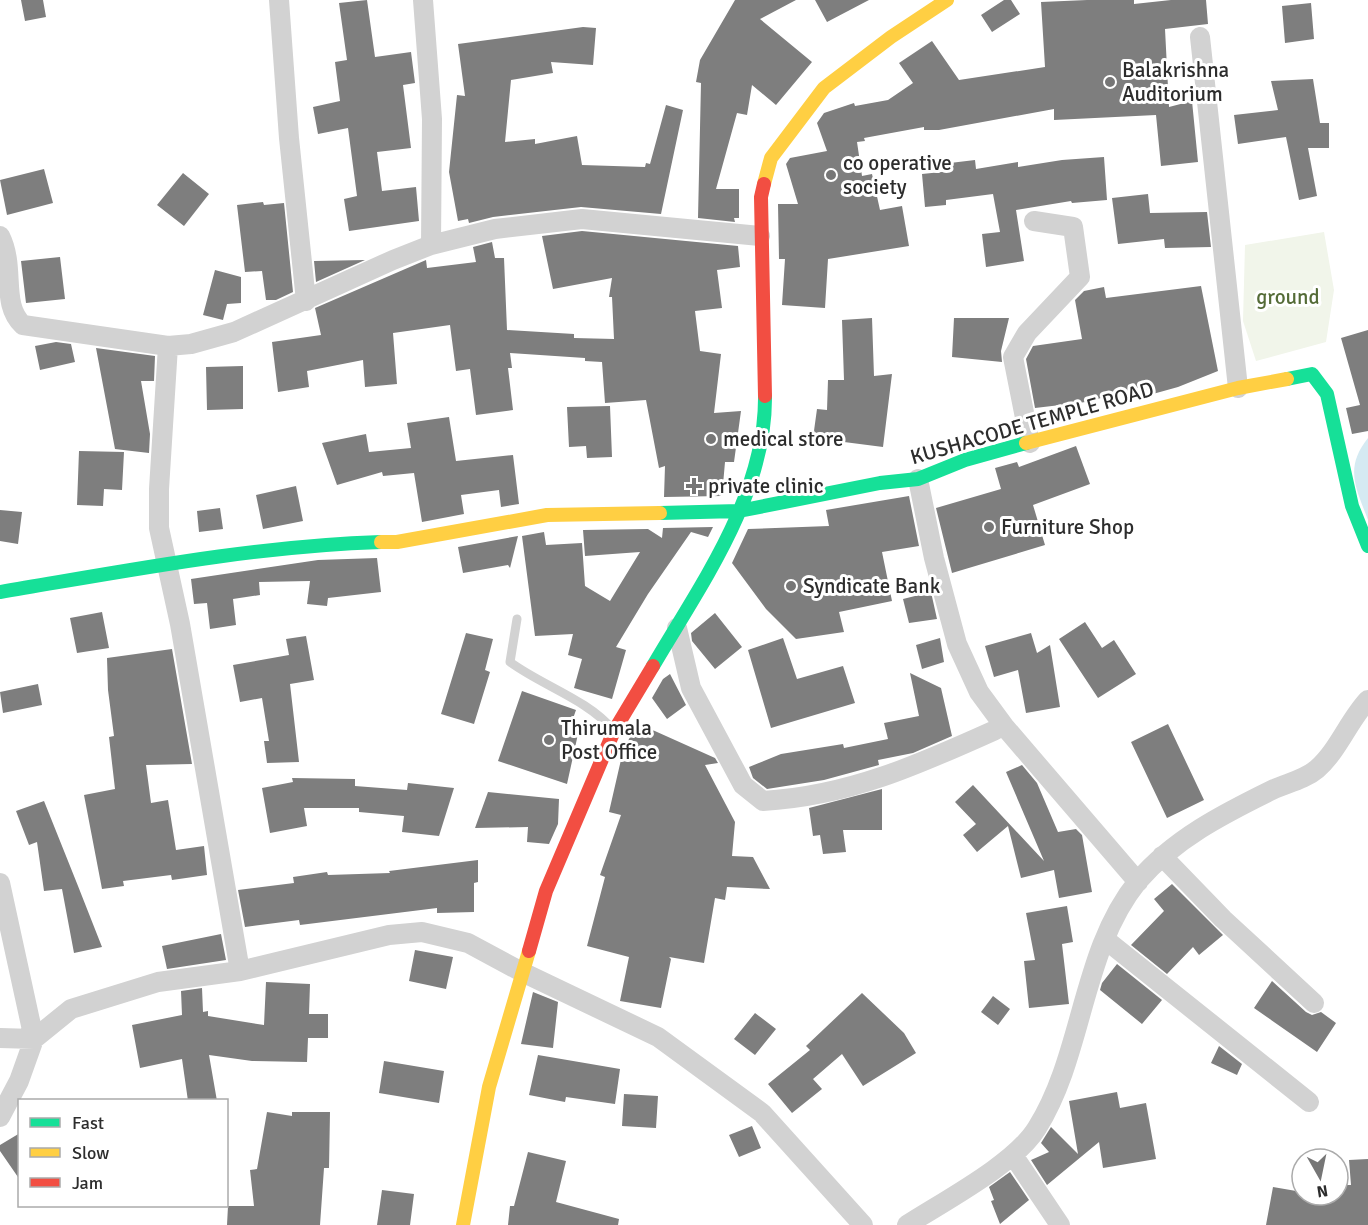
<svg xmlns="http://www.w3.org/2000/svg" width="1368" height="1225" font-family="Signika,sans-serif">
  <style>
    .green { fill: #f1f5ea }
    .water { fill: #d5eaf2 }
    .building { fill: #7e7e7e }
    .lines { fill: none; stroke-linecap: round; stroke-linejoin: round }
    .lane { stroke: #d2d2d2; stroke-width: 9 }
    .street { stroke: #d2d2d2; stroke-width: 20 }
    .fast { stroke: #16e098; stroke-width: 14 }
    .slow { stroke: #ffcf43; stroke-width: 14 }
    .jam { stroke: #f24e42; stroke-width: 14 }
    .poi-dot { fill: #767676; stroke: #fff; stroke-width: 2 }
    .labels { text-anchor: middle; stroke-width: 6; stroke-linejoin: round; paint-order: stroke }
    .poi-label { font-size: 21px; fill: #2d2d2d; stroke: #fff; text-anchor: start }
    .park-label { font-size: 21px; fill: #546b37; stroke: #fff }
    .street-label { font-size: 21px; fill: #2d2d2d; stroke: #fff }
  </style>
  <rect width="100%" height="100%" fill="#fff"/>
  <path class="green" d="M1324,232L1334,290L1326,342L1256,361L1243,321L1245,245Z"/>
  <path class="water" d="M1368,438V520C1356,488 1344,468 1368,438Z"/>
  <path class="building" d="M21,0H43L46,17L25,21Z
    M367,0L375,57L411,52L415,83L403,85L411,148L377,152L382,191L416,187L419,221L349,231L344,199L357,196L348,128L318,134L313,107L340,101L335,62L347,60L339,3Z
    M735,0H796L760,19L812,62L776,105L752,85L747,115L737,113L716,189H739V218H734L735,222L698,218L701,83L696,82L700,60Z
    M815,0H869L827,22Z
    M1004,0H1011L1020,14L992,32L981,15Z
    M1087,0H1134V4L1171,0H1206L1208,24L1165,29L1169,107L1192,101L1198,162L1161,166L1156,115L1054,120V109L939,130H924V127L864,138L865,141L857,142L862,176L872,174L880,210L902,206L909,246L828,259L825,308L782,305L785,259H779L778,204H798L786,164L790,158L827,151L817,123L824,113L854,103L855,106L888,100L913,83L899,63L932,41L959,80L1045,67L1041,2Z
    M1311,3L1314,39L1285,43L1282,6Z
    M583,27L596,28L593,65L551,62L553,73L511,80L505,142L535,139V144L577,136L582,165L645,167L646,163L650,164L666,105L683,110L661,214L581,207L493,217L469,223L468,219L458,221L449,172L457,95L465,96L458,44Z
    M1313,79L1320,123H1329V148H1308L1317,196L1299,200L1286,137L1238,144L1234,115L1278,110L1271,81Z
    M1104,157L1107,200L1072,203L1071,201L1016,210L1024,261L986,267L982,234L1000,232L993,194L946,200V205L925,207L922,174L951,171L950,163L975,160L976,169L1018,162V167L1062,160Z
    M44,169L53,203L7,215L0,180Z
    M183,173L209,194L184,226L157,205Z
    M1148,194L1150,213L1207,212L1211,247L1165,248L1164,239L1118,244L1112,198Z
    M263,202L264,205L284,203L293,292L276,300H266L262,271L245,272L237,205Z
    M582,231L738,246L740,267L717,270L722,308L695,311L700,351L721,354L714,413L741,411L734,462H725L722,496L664,497L665,466L659,468L646,400L605,403L602,362L585,361V358L510,353L512,368H508L513,410L476,415L470,369L456,371L450,325L393,333L397,384L365,387L363,360L307,371L309,387L278,392L272,342L321,335L315,308L426,260L427,268L476,262L473,247L492,242L495,258H504L507,330L574,334V338L614,339L612,297H609L612,278L553,289L542,236Z
    M60,257L65,299L26,303L21,261Z
    M365,260L316,282L314,261Z
    M215,270L241,277V303L227,304L223,320L203,315Z
    M1201,286L1218,371L1178,387L1142,397L1139,388L1086,402L1035,408L1026,359L1033,346L1082,339L1075,300L1084,291L1104,287L1106,298Z
    M872,318L874,376L892,374L883,447L813,438L817,409L827,410L828,380H844L842,320Z
    M954,318H1009L1001,351L1002,362L952,357Z
    M1368,330V431L1352,434L1346,408L1360,405L1341,338Z
    M56,342L71,344L75,362L40,370L35,346Z
    M96,348L155,356L154,381H141L150,434L149,453L115,449Z
    M243,366V409L207,410L206,367Z
    M610,406L612,457L587,458L586,446L569,447L567,407Z
    M449,417L456,461L513,455L519,504L501,507L499,490L461,495L464,514L422,522L414,473L383,476L382,472L337,485L322,443L366,434L369,452L411,448L407,423Z
    M1076,446L1090,484L1033,505L1045,545L952,573L936,508L1001,489L995,468L1017,462L1019,467Z
    M79,451L124,452L122,490L104,489L103,506L77,505Z
    M296,486L303,521L263,529L256,495Z
    M909,496L919,546L882,552L892,601L839,612L844,632L796,639L766,609L732,563L748,529L829,526L826,510Z
    M220,508L223,529L199,532L197,511Z
    M0,510L22,512L18,544L0,541Z
    M713,527L708,537L691,532L648,594L616,647L626,650L612,699L574,688L582,659L568,655L573,634L535,636L522,536L544,532L546,545L582,543L585,586L610,601L640,552L585,556L583,530L648,529L662,538L663,528Z
    M518,536L510,568L508,565L463,573L458,547Z
    M377,558L381,592L328,598L327,606L307,604L310,581L259,582L260,595L233,599L236,625L210,629L207,603L194,604L191,579L318,560Z
    M931,592L937,619L909,623L903,599Z
    M102,612L109,648L77,653L70,618Z
    M715,613L742,647L715,669L692,641L691,633Z
    M1085,622L1102,648L1114,640L1136,674L1098,698L1059,639Z
    M466,633L493,639L485,670L490,672L474,724L441,714Z
    M1031,633L1037,653L1050,645L1060,707L1026,713L1018,670L994,677L985,646Z
    M306,636L314,680L290,684L299,762L267,763L264,741H269L262,698L240,702L233,665L289,655L286,639Z
    M783,638L797,679L843,666L855,703L771,728L748,650Z
    M940,638L944,662L922,669L916,645Z
    M172,649L192,764L146,765L151,803L168,800L176,850L204,846L207,875L172,880L171,875L123,881L124,886L102,889L84,795L115,789L109,737L114,736L108,690L107,658Z
    M910,673L941,688L952,736L913,753L878,760L879,765L824,780L767,789L753,778L749,767L781,754L843,744L844,748L888,739L884,723L919,716Z
    M670,674L686,705L667,719L652,698L663,679Z
    M38,684L42,705L3,713L0,692Z
    M522,691L576,710L569,730L578,734L567,784L498,761Z
    M637,723L715,758L718,763L705,765L735,822L732,856L753,857L770,889L727,887L725,900L715,898L704,963L669,957L671,959L661,1008L620,1001L629,957L587,946L605,877L600,875L621,815L609,812L623,751Z
    M1168,724L1204,800L1167,818L1131,742Z
    M1022,765L1037,783L1058,832L1076,829L1082,835L1092,892L1059,898L1054,870L1021,878L1008,826L977,852L963,835L976,824L955,802L973,785L1044,861L1006,772Z
    M292,778L355,779V786L407,790L408,783L454,788L439,836L402,832L404,816L359,812V808H304L307,826L270,833L262,788L293,782Z
    M882,789V830H843L846,852L823,854L820,835L813,836L809,808Z
    M488,792L559,799L558,824L549,844L527,842L528,827L475,828Z
    M44,801L78,886L102,947L74,953L62,889L44,891L37,842L29,845L16,811Z
    M478,860V882L474,883V912L437,913V908L300,925L299,920L245,927L238,890L294,883L293,877L327,872L328,875L390,873L389,871Z
    M1172,884L1223,935L1199,955L1193,947L1167,974L1131,945L1164,911L1154,899Z
    M1067,906L1073,942L1062,944L1069,1004L1029,1008L1024,961L1035,960L1026,913Z
    M221,934L226,960L167,969L162,946Z
    M415,950L453,957L446,989L409,981Z
    M1117,964L1162,1000L1142,1024L1100,990L1102,983Z
    M1272,981L1306,1012L1312,1015L1321,1012L1336,1023L1317,1052L1254,1008Z
    M266,982L310,984L309,1014H328V1038H308L307,1062L252,1061L209,1055L217,1101H188L182,1059L140,1068L132,1025L182,1015L181,991L202,988L203,1012L208,1011V1016L264,1025Z
    M533,992L558,1002L553,1048L521,1044Z
    M862,993L904,1033L916,1053L863,1086L842,1054L813,1079L822,1089L792,1113L768,1084L810,1050L806,1046Z
    M993,996L1010,1009L998,1025L981,1012Z
    M755,1013L776,1029L755,1055L734,1039Z
    M1219,1046L1242,1064L1237,1075L1211,1063Z
    M538,1055L620,1069L615,1104L566,1097L565,1102L529,1095Z
    M384,1061L444,1071L439,1103L379,1093Z
    M1117,1092L1120,1108L1146,1103L1156,1159L1103,1168L1099,1142L1047,1185L1031,1160L1049,1152L1041,1143L1051,1127L1078,1154L1069,1101Z
    M624,1094L658,1096L656,1128L622,1126Z
    M267,1112L292,1116V1112H330L329,1168H324L320,1225H227L228,1206H254L250,1170L257,1169Z
    M752,1126L761,1148L739,1157L729,1135Z
    M20,1133V1180L0,1151V1145Z
    M528,1152L566,1161L556,1202L619,1219L618,1225H508L510,1206H514Z
    M1368,1159V1225H1266L1273,1187L1302,1192V1195H1338V1185H1351L1349,1160Z
    M1010,1172L1029,1200L1000,1224L991,1201L994,1200L989,1187Z
    M382,1190L414,1194L410,1225H377Z"/>
  <g class="lines">
    <path class="lane" d="M517,619L510,662C541,685 588,700 612,729"/>
    <path class="street" d="M279,0L289,138L306,301
      M423,0L432,119L431,245
      M1200,37L1238,388
      M0,236C16,268 0,304 23,325L168,346L191,344L234,332L393,260L431,245L495,229L582,219L760,236
      M168,346L159,489V528L180,624L240,971
      M1030,443L1013,357L1027,333L1080,277L1073,227L1034,221
      M918,479L934,558L957,644L979,692L1004,726L1138,882
      M677,628L691,688L743,785L763,801C852,796 924,762 1004,726
      M1162,856L1223,919L1314,1003
      M0,883L34,1039L19,1081L0,1117
      M1106,940L1309,1102
      M0,1038L34,1039L71,1009L158,982L240,971L389,935L422,932L468,943L522,972L658,1037L762,1113L863,1225
      M1013,1155L1060,1225
      M907,1225C944,1201 1015,1164 1037,1128C1084,1053 1081,951 1138,881C1174,839 1223,814 1272,790C1287,783 1304,780 1317,769C1338,751 1349,720 1368,700"/>
    <path class="fast" d="M1287,379L1312,374L1327,394L1352,506L1368,546
      M660,513L739,511L880,483L918,479L965,460L1026,443
      M0,592C126,571 253,546 381,542
      M653,666C701,584 766,495 765,396"/>
    <path class="slow" d="M764,184L771,158L824,88L891,37L947,0
      M1026,443L1238,388L1287,379
      M381,542H397L547,515L660,513
      M463,1225L489,1087L529,951"/>
    <path class="jam" d="M764,184L761,197L765,396
      M529,951L546,891L614,731L653,666"/>
  </g>
  <g class="poi-dot">
    <circle cx="1110" cy="82" r="6"/>
    <circle cx="831" cy="175" r="6"/>
    <circle cx="711" cy="439" r="6"/>
    <path d="M691 477h6v6h6v6h-6v6h-6v-6h-6v-6h6z"/>
    <circle cx="989" cy="527" r="6"/>
    <circle cx="791" cy="586" r="6"/>
    <circle cx="549" cy="740" r="6"/>
  </g>
  <g class="labels">
    <g class="poi-label">
      <text x="1122" y="77">Balakrishna<tspan x="1122" dy="24">Auditorium</tspan></text>
      <text x="843" y="170">co operative<tspan x="843" dy="24">society</tspan></text>
      <text x="723" y="446">medical store</text>
      <text x="708" y="493">private clinic</text>
      <text x="1001" y="534">Furniture Shop</text>
      <text x="803" y="593">Syndicate Bank</text>
      <text x="561" y="735">Thirumala<tspan x="561" dy="24">Post Office</tspan></text>
    </g>
    <g class="park-label">
      <text x="1288" y="304">ground</text>
    </g>
    <g class="street-label">
      <text transform="translate(1032 423) rotate(-16)" y="7">KUSHACODE TEMPLE ROAD</text>
    </g>
  </g>
  <rect x="18" y="1099" width="210" height="108" fill="#ffffff" stroke="#ababab" stroke-width="1.5"/>
  <rect x="30" y="1118" width="30" height="9" fill="#16e098" stroke="#ababab" stroke-width="1.5"/>
  <text x="72" y="1129" font-size="18" fill="#2d2d2d">Fast</text>
  <rect x="30" y="1148" width="30" height="9" fill="#ffcf43" stroke="#ababab" stroke-width="1.5"/>
  <text x="72" y="1159" font-size="18" fill="#2d2d2d">Slow</text>
  <rect x="30" y="1178" width="30" height="9" fill="#f24e42" stroke="#ababab" stroke-width="1.5"/>
  <text x="72" y="1189" font-size="18" fill="#2d2d2d">Jam</text>
  <g transform="translate(1320 1177) rotate(171)"><circle r="28" fill="#ffffff" stroke="#ababab" stroke-width="1.5"/>
  <path d="M0-4.5L10 22L0 15L-10 22Z" fill="#767676"/>
  <text y="-9" font-size="16" font-weight="bold" text-anchor="middle" fill="#2d2d2d">N</text>
  </g>
</svg>
